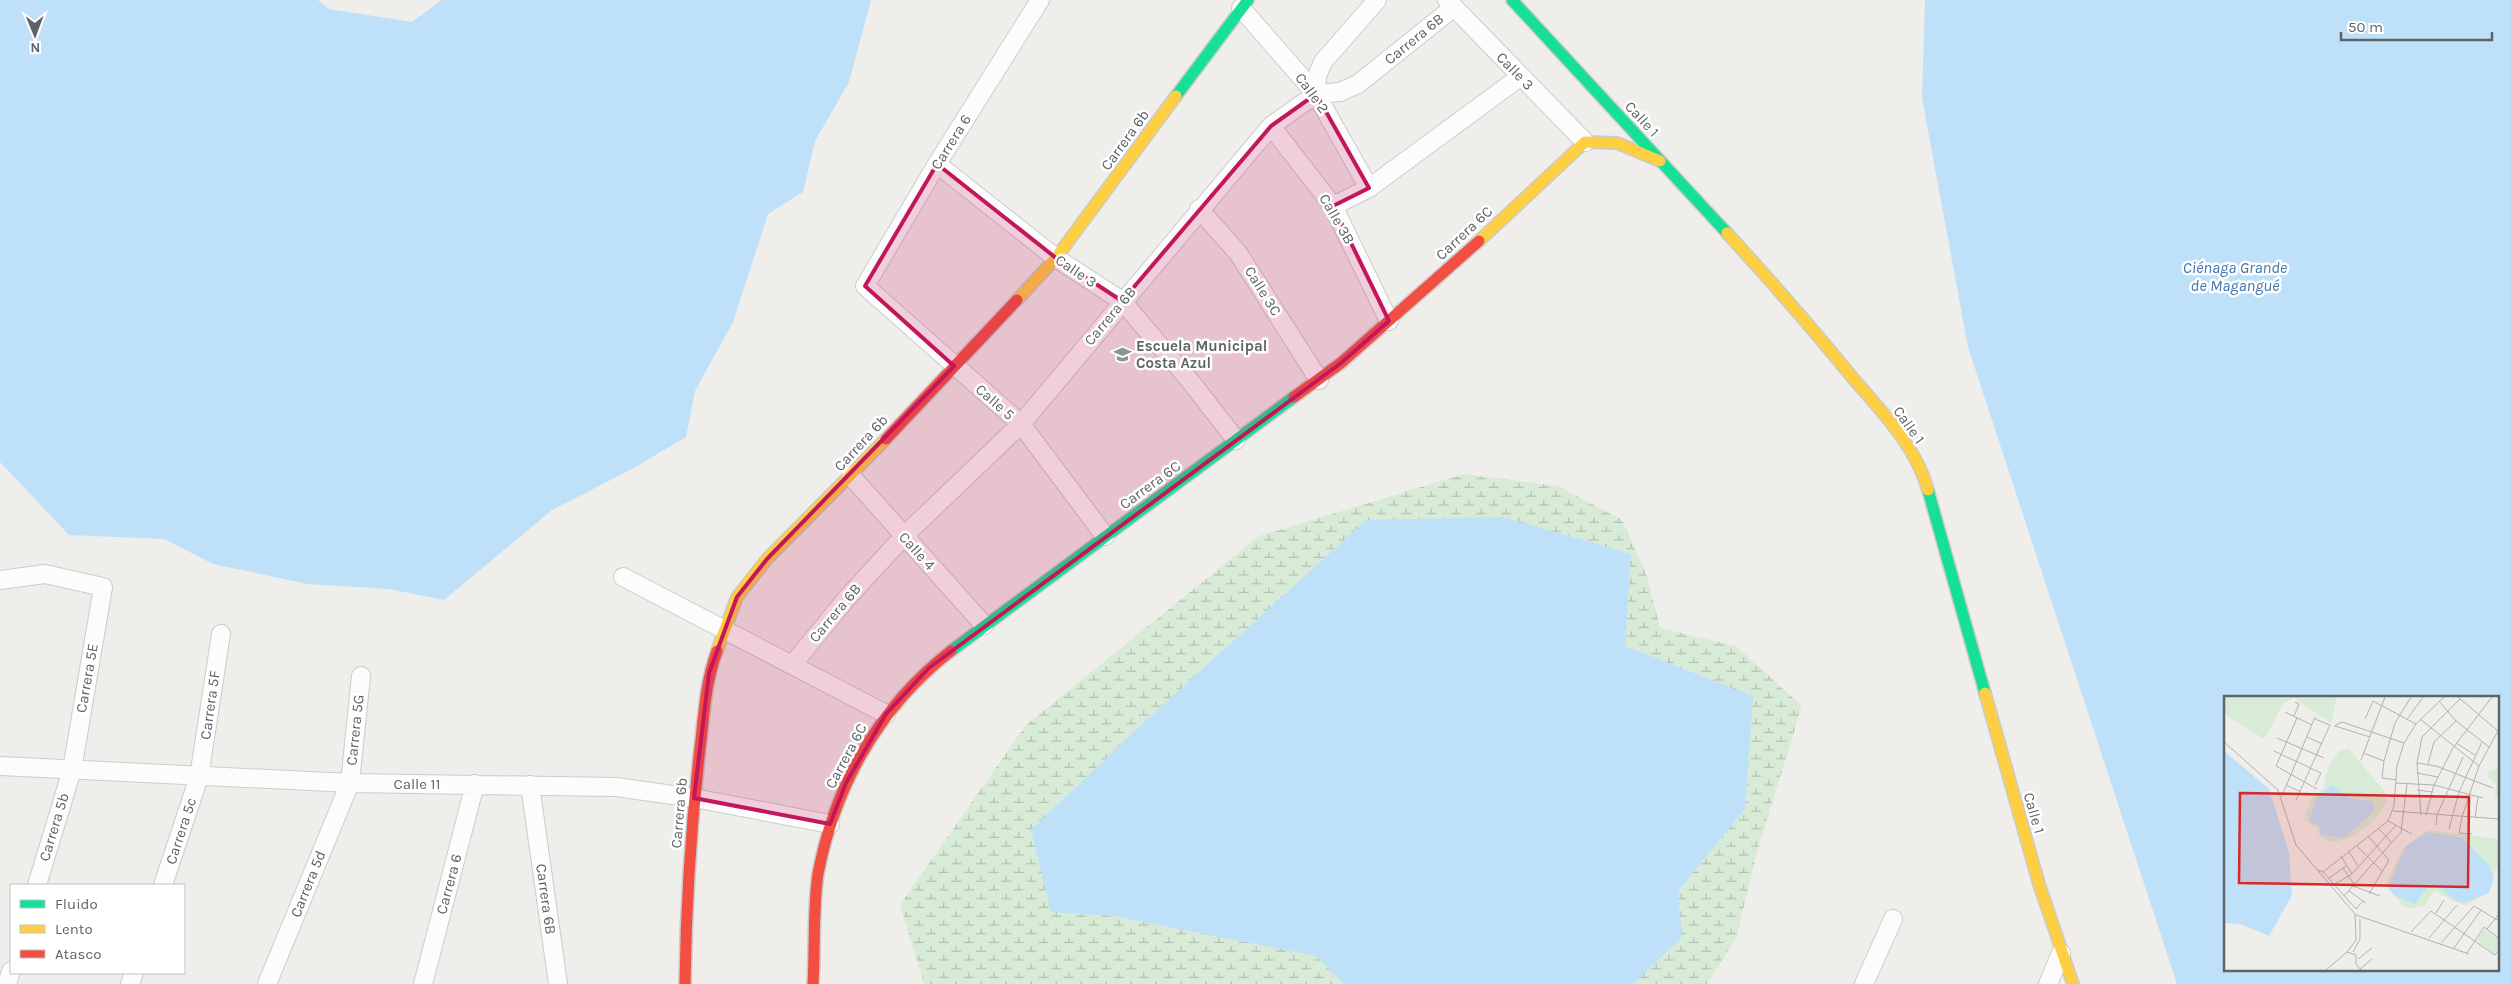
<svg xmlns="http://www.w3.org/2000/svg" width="2511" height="984" font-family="Karla,sans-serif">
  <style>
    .wetland { fill: url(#wetland-marsh) }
    .water { fill: #bfe0f9; fill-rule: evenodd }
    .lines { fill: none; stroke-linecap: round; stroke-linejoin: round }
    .street-casing { stroke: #cbcccc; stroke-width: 20 }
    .fast-casing { stroke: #cacacb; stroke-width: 14 }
    .slow-casing { stroke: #cacacb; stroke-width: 14 }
    .jam-casing { stroke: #cacacb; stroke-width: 14 }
    .street { stroke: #fdfcfc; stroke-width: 18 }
    .fast { stroke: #16e098; stroke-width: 11 }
    .slow { stroke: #ffcf43; stroke-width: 11 }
    .jam { stroke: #f24e42; stroke-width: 11 }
    .marked { fill: #c2185b; fill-opacity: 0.2; stroke: #c2185b; stroke-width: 4; stroke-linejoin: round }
    .labels { text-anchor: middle; stroke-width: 5; stroke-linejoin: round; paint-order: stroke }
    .street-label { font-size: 15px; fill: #5f6368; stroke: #fff }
    .poi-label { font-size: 15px; font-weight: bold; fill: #5f6368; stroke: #fff; text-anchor: start }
    .water-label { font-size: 16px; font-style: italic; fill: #4174aa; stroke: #fff }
    .inset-road { fill: none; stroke: #b1b2b2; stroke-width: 1 }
    .view { fill: #d62828; fill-opacity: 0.15; stroke: #d62828; stroke-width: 2.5 }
    .inset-edge { fill: none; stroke: #5f6368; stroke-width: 2.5 }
  </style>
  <defs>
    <pattern id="wetland-marsh" width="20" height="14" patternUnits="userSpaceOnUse" patternTransform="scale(1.25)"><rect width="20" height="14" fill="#d8ebd6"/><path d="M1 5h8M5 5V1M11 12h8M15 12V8" fill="none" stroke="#b2c2b1"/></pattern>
  </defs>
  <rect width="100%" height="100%" fill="#efeeea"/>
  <path class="wetland" d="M1464,474L1558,486L1622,520L1646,573L1660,628L1736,646L1802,706L1757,852L1736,938L1707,984H924L900,905L1025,726L1259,536Z"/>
  <path class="water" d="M0,0H318L329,9L412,22L442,0H871L849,82L815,141L803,192L768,214L733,322L695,391L686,437L632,469L552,510L444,600L389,589L308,584L213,564L164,539L69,535L0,462Z
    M1925,0H2511V984H2177L1968,347L1922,98ZM2225,698H2497V970H2225Z
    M1503,517L1631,554L1625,646L1753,696L1745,809L1678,891L1682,937L1633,984H1344L1316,956L1113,916L1051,912L1031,830L1141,725L1366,520Z"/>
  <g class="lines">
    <defs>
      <path id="street" d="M1040,0L937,164L865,286L1021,424L1105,536
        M1447,0L1585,142
        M1241,8L1316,94L1369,188
        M1316,94L1317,76L1323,62L1377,0
        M1271,126L1333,206L1389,321
        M937,164L1056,258L1122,301L1191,382L1236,440
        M1333,206L1369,188L1520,77
        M1199,209L1238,253L1319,380
        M851,476L984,625
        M623,577L886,714
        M0,580L45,574L103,587L72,770L37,885
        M793,664L847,598L904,536L1021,424L1271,126L1316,94L1340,92L1358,84L1454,7
        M0,766L350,783L616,787L694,798L830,824
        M530,785L558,984
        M163,885L199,777L221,634
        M7,984L11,971
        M130,984L134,973
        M267,984L350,783L361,676
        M423,984L475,784
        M1864,984L1893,919
        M2048,984L2061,953"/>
      <path id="fast" d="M1512,0L1727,233
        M1176,96L1248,0
        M1928,490L1985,693
        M951,651L1294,397"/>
      <path id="slow" d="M1727,233C1770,280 1812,328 1852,377C1881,411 1916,446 1928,490
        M1479,241L1585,142L1617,143L1660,161
        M1017,300L1056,258L1176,96
        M717,651L737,597L767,559L886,439
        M1985,693L2039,884L2073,984"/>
      <path id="jam" d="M1294,397L1341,363L1479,241
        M886,439L1017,300
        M685,984C686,905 691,827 700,748C704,716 705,683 717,651
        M813,984C815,951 813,906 818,874C835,785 879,707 951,651"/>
    </defs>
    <use href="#street" class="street-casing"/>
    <use href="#fast" class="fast-casing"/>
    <use href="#slow" class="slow-casing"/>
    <use href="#jam" class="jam-casing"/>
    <use href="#street" class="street"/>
    <use href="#fast" class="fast"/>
    <use href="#slow" class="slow"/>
    <use href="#jam" class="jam"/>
  </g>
  <path class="marked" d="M1316,94L1369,188L1333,206L1389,321L1341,363L929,668L886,714L846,783L830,824L694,798L709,673L737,597L767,559L954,366L865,286L937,164L1056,258L1122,301L1271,126Z"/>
  <defs>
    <symbol id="school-bare" viewBox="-9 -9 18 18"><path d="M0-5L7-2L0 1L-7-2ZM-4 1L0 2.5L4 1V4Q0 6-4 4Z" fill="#919496" stroke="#fff" stroke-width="2.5" paint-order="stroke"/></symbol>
  </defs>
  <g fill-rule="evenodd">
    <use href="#school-bare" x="1110" y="342" width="25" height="25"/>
  </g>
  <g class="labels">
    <g class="street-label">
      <text transform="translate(1414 39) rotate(-39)" y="5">Carrera 6B</text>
      <text transform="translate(1515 71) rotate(46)" y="5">Calle 3</text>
      <text transform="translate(1312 93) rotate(54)" y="5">Calle 2</text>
      <text transform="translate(1642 119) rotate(47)" y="5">Calle 1</text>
      <text transform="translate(1125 140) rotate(-54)" y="5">Carrera 6b</text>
      <text transform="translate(951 142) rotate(-58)" y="5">Carrera 6</text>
      <text transform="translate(1337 219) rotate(60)" y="5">Calle 3B</text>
      <text transform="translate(1464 233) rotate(-43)" y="5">Carrera 6C</text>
      <text transform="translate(1076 271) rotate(34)" y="5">Calle 3</text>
      <text transform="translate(1263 291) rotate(58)" y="5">Calle 3C</text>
      <text transform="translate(1110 316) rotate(-50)" y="5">Carrera 6B</text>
      <text transform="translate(995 402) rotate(41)" y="5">Calle 5</text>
      <text transform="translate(1909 425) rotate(55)" y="5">Calle 1</text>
      <text transform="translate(861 443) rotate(-47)" y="5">Carrera 6b</text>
      <text transform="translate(1150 485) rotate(-36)" y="5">Carrera 6C</text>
      <text transform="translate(917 551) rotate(48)" y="5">Calle 4</text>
      <text transform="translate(835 613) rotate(-50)" y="5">Carrera 6B</text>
      <text transform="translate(87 678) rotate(-80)" y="5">Carrera 5E</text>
      <text transform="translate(210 705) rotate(-82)" y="5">Carrera 5F</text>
      <text transform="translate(355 730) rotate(-84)" y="5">Carrera 5G</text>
      <text transform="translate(846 756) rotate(-62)" y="5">Carrera 6C</text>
      <text x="417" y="789">Calle 11</text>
      <text transform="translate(679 813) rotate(-85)" y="5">Carrera 6b</text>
      <text transform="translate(2034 813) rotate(74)" y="5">Calle 1</text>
      <text transform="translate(54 827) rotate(-73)" y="5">Carrera 5b</text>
      <text transform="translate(181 831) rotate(-72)" y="5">Carrera 5c</text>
      <text transform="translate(308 884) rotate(-68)" y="5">Carrera 5d</text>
      <text transform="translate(449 884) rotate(-75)" y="5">Carrera 6</text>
      <text transform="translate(546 899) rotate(82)" y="5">Carrera 6B</text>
    </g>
    <g class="poi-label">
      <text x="1136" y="351">Escuela Municipal<tspan x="1136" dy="17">Costa Azul</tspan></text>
    </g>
    <g class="water-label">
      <text x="2235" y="273">Ciénaga Grande<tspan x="2235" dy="18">de Magangué</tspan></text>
    </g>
  </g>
  <g transform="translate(2224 696)">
    <rect width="275" height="275" fill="#efeeea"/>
    <path d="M0,1H113L107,27L70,2L60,7L40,43L0,18ZM125,53L160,95L163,107L151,123L130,140L111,146L102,144L96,141L93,131L80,124L87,103L99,93L104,72L115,55ZM275,71V101L271,100L272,88L264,82L265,76ZM204,134L275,143V165L270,179L258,199L241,210L210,195L201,209L188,212L179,210L162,190L178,153Z" fill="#d8ebd6"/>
    <path d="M260,233L275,243V251L270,258L253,244Z" fill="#d8ebd6"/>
    <path d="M0,55L45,93L65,156L68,199L45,240L16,228L0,227ZM107,89L125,102L149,106L151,114L120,142L96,138V130L85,125L92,103ZM204,136L238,142L265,169L270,183L265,197L246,205L233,206L214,190L206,188L191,208L171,200L164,191L182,150Z" fill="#bfe0f9"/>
    <path class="inset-road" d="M234,1L274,35M215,5L232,25L265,51M61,16L88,29M70,20L75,8L71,6M73,22L52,70L93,93M184,22L199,1M91,23L106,29M141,23L149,5L192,28M196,23L255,70M110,30L118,26L180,47M111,30L146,41M83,41L98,48M53,42L100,62M0,46L54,94L72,149L131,218L132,244L123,256L102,274M232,47L251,59M50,55L97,77L91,89M139,57L160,65M137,64L161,1M193,67L212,70L269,92M204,68L210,46L232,25M193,77L214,81M172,84L158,82L160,65L171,27L187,1M172,87L210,89L259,102M62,89L77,96M193,94L208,96M58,100L91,21M72,104L106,29M169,115L275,123M197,119L193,67L198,41L236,3M202,119L210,89L229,52L268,1M251,122L254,101M164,125L188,138M212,129L213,119L239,61M155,133L167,146M225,133L235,96L258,46M248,138L235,137L238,121L255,70L275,33M144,140L165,164L145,198M132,149L158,175M124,154L134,170M117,160L128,178M119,172L130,188M94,174L99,176L164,125L170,110L173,70L180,47L192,28L220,1M99,176L132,213L139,205M105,182L122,170M111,188L128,178L172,129M129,190L156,200M125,195L142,207M120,200L177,136L183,88M212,217L220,204M132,219L245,258M263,233L275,218M187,236L207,215L271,259L275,253M205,242L233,209M217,247L250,210L275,225M230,252L257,214M123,256L132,259V268L137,274M129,256L136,243V223M243,257L260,231L275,242M134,263L148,252M136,273L148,263"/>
    <path class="view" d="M16,97L245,101L244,191L15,187Z"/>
    <rect width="275" height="275" class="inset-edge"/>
  </g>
  <rect x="10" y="884" width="175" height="90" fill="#ffffff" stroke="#bfc1c3"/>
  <rect x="20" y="900" width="25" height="8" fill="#16e098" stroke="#bfc1c3"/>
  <text x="55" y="909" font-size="15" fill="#5f6368">Fluido</text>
  <rect x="20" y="925" width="25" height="8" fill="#ffcf43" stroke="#bfc1c3"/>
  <text x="55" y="934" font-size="15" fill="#5f6368">Lento</text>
  <rect x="20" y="950" width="25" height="8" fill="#f24e42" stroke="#bfc1c3"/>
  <text x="55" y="959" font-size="15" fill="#5f6368">Atasco</text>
  <g transform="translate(35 35) rotate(179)" stroke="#ffffff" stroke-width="4" paint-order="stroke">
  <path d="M0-4L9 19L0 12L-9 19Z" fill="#5f6368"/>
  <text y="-8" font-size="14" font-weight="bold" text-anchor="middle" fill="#5f6368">N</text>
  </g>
  <path d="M2341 32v8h151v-8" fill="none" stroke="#5f6368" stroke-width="2.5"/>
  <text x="2348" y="32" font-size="15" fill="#5f6368" stroke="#ffffff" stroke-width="4" paint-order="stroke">50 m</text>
</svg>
